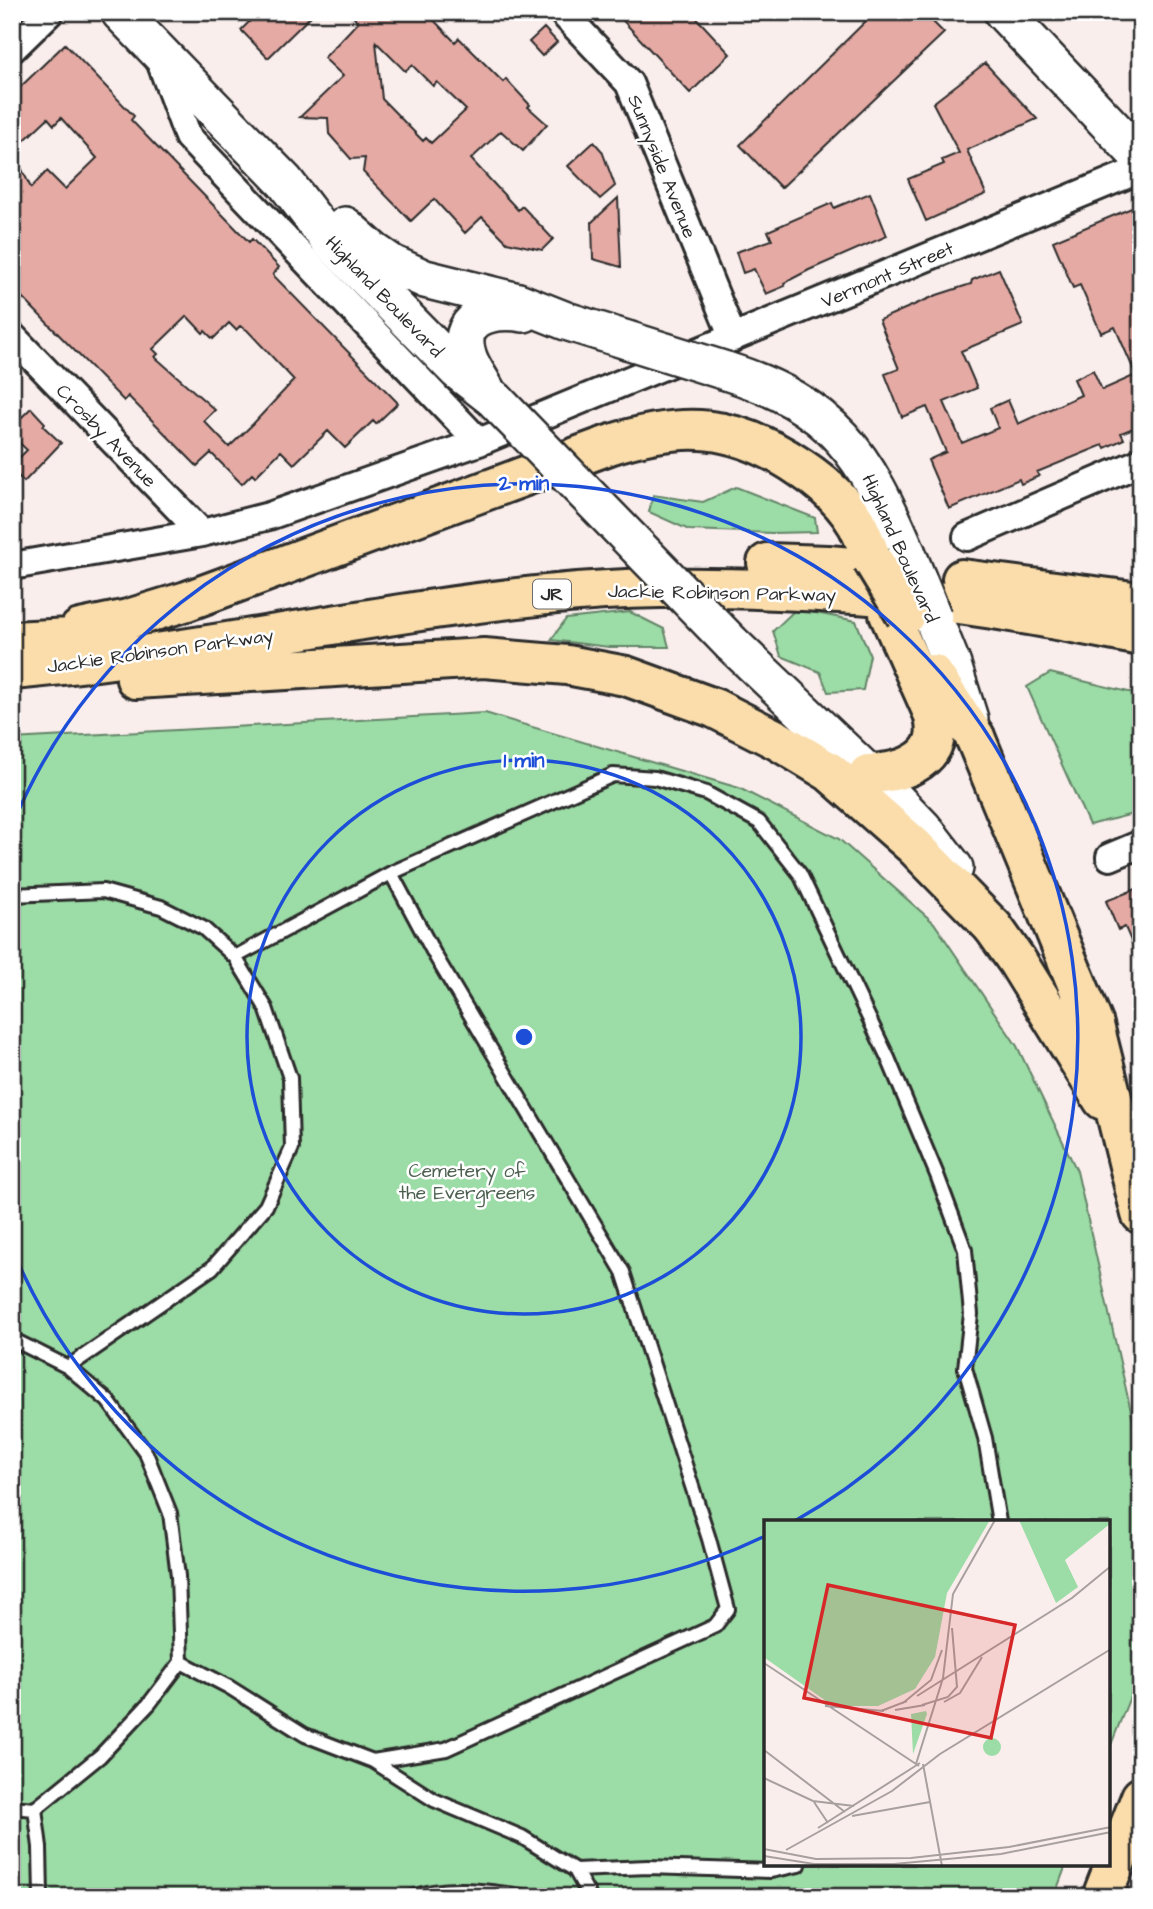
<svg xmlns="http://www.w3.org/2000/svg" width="1153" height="1909" font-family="'Architects Daughter',sans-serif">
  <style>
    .green { fill: #9cdca6; stroke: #648468; stroke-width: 2 }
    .building { fill: #e5aaa4; stroke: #2b2b2b; stroke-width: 2; fill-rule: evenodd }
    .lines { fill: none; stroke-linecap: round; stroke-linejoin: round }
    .lane-casing { stroke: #2b2b2b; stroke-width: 18 }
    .street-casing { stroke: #2b2b2b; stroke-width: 32 }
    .secondary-casing { stroke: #2b2b2b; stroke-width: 42 }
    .primary-casing { stroke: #2b2b2b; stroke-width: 44 }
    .highway-casing { stroke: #2b2b2b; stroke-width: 44 }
    .lane { stroke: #fff; stroke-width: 12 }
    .street { stroke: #fff; stroke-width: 26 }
    .secondary { stroke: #fff; stroke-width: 37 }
    .primary { stroke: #faddab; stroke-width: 38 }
    .highway { stroke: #faddab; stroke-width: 38 }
    .secondary-bridge-casing { stroke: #2b2b2b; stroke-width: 42; stroke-linecap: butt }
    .highway-bridge-casing { stroke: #2b2b2b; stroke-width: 44; stroke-linecap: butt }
    .secondary-bridge { stroke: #fff; stroke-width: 37 }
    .highway-bridge { stroke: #faddab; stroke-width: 38 }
    .ring { fill: none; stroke: #1d4ed8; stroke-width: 3.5 }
    .labels { text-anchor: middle; stroke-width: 5; stroke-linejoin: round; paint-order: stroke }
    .shield { fill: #fff; stroke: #6b6b6b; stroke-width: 2 }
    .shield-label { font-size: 18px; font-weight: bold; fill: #2b2b2b }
    .street-label { font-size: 19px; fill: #2b2b2b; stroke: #fff }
    .park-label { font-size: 19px; fill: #4d6050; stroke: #fff }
    .inset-road { fill: none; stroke: #a7a09f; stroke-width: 2 }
    .view { fill: #d62828; fill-opacity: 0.15; stroke: #d62828; stroke-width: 3.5 }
    .inset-edge { fill: none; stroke: #2b2b2b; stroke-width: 3.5 }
    .centre { fill: #1d4ed8; stroke: #fff; stroke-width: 3.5 }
    .ring-label { font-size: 21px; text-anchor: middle; font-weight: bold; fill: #1d4ed8; stroke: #fff; stroke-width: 5; stroke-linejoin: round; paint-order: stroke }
  </style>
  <rect width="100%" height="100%" fill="#faeeed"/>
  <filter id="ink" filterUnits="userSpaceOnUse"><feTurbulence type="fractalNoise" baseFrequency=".0143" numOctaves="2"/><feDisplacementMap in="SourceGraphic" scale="14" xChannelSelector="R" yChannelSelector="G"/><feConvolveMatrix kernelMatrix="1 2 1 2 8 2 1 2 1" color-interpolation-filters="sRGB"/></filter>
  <g filter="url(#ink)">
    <path class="green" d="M736,487L815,518L817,532L772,533L689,530L649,512L653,495L703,502Z
      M796,609L856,621L870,655L863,690L828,692L820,672L781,656L773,631Z
      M630,612L664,629L669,647H609L551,640L566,619Z
      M1050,673L1141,695V812L1089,825L1027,687Z
      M485,713L739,788L839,839L934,923L1017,1046L1077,1171L1141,1456V1618L1135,1684L1109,1750V1522H766V1865H1066L1054,1897H12V739Z"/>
    <path class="building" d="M259,12H315L268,58L241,30Z
      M349,12H426L455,42L459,38L503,82L506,79L530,105L528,107L547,124L523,151L501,131L471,159L518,210L522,206L553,239L542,250L507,242L482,217L465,233L434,199L411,221L363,172L365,158L351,159L329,134L328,118L300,117L343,76L324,58L358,22ZM376,42L405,71L412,65L433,86L437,82L466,110L431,143L426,138L423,141L382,99Z
      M615,12H691L730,54L690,93Z
      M875,12H923L944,33L781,188L740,145Z
      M544,28L557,42L542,56L529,42Z
      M65,44L134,116L131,120L154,144L249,242L252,239L279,267L273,275L398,403L376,424L373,421L345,448L328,431L294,464L281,451L255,477L252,474L242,484L211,453L197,466L128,396L124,401L12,287V95ZM48,118L54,125L61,118L97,158L65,189L47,171L31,188L13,151ZM187,316L203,333L205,331L213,339L229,323L236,330L240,326L247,330L294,380L253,424L229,447L204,421L215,410L155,357L158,354L153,349Z
      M985,63L1037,119L967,150L986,194L926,221L908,179L944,164L942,160L959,153L933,103Z
      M594,142L602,151L615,186L600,199L568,166Z
      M870,193L887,236L809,270L784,283L785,286L766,294L754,269L743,273L736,252L772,240L768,231L832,203L834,208Z
      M618,198L621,267L593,259L592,222Z
      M1134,207L1141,214V425L1121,433L1124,439L1105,448L1103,445L1037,472L1039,476L1021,484L1019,479L949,509L928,460L946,452L927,407L902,417L885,374L899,369L879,320L937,295L971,284L972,280L999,269L1023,325L961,351L977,388L944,402L962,443L998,428L990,408L1008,400L1018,424L1081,395L1074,379L1093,370L1102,390L1136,375L1115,327L1101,333L1080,285L1073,288L1053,241Z
      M31,408L45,423L43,426L61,443L24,482L12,470V465L27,450L12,436V427Z
      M1141,887V964L1125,927L1118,930L1106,901Z"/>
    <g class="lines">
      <defs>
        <path id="lane" d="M12,895L103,891L161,907L203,928L235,957L266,1008L290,1078L292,1148L266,1206L212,1268L68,1367
          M235,957L391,873L613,775L655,778L706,793L759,822L800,874L888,1058L937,1175L965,1250L971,1314L965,1368L985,1438L999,1522
          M12,1339L68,1367L108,1401L146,1453L170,1513L178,1576L181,1662L149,1704L100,1756L35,1809L12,1807
          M181,1662L229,1687L305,1735L373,1761L446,1749L715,1626L728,1609L709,1539L623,1272L436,957L391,873
          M373,1761L434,1800L522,1837L575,1870L590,1897
          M35,1809L40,1847L41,1897
          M575,1870L648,1867L771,1871L799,1865
          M412,1897C449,1884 492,1892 530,1897"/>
        <path id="street" d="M562,12L629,83L733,338
          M12,49L50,12
          M159,58L188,137L479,442
          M12,336L202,533
          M967,537L1141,462
          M12,566L202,533L269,516L479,442L1141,169
          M1110,857L1141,844"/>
        <path id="secondary" d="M120,12L285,182L330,241L458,371L494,399
          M1003,12L1141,158
          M345,226L373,251L392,264L425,279L518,302L566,321L627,340
          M726,371C834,405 865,454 907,554
          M485,389C480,379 473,370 469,360C452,318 491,307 524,313
          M933,618L952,665L969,719
          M731,643L896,800L922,827L954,868"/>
        <path id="primary" d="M975,737L1094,1025L1141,1214
          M993,927L1017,961L1103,1100
          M1102,1897L1141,1797"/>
        <path id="highway" d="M767,563L828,565L885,570
          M962,579L1141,602
          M80,629L128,619L187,601L609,445C683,421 735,423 801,468C822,482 844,502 857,524C863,535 867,547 872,559
          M12,641L110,636
          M12,670C202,654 388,608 578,592C652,586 727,587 801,591C856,594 912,597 966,605C1025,613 1083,625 1141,636
          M933,674L975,737
          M136,679L484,658L567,665L626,676L714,708L777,740L830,772L914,846L993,927
          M868,774C904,773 947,759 933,713L889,614"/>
      </defs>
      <use href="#lane" class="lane-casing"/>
      <use href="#street" class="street-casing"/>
      <use href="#secondary" class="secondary-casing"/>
      <use href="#primary" class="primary-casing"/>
      <use href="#highway" class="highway-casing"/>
      <use href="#lane" class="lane"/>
      <use href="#street" class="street"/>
      <use href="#secondary" class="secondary"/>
      <use href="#primary" class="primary"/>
      <use href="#highway" class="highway"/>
      <defs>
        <path id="secondary-bridge" d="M627,340L726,371
          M494,399L731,643
          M907,554L933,618"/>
        <path id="highway-bridge" d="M872,559L906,615"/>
      </defs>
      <use href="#secondary-bridge" class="secondary-bridge-casing"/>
      <use href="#highway-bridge" class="highway-bridge-casing"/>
      <use href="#secondary-bridge" class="secondary-bridge"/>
      <use href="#highway-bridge" class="highway-bridge"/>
    </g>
  </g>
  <g class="ring">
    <circle cx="524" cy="1037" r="277"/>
    <path d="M763 1537A554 554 0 0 1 14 1253M14 821A554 554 0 1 1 793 1522"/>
  </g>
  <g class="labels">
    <rect class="shield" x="533" y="579.5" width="38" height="29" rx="5"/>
    <g class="shield-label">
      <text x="552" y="600">JR</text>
    </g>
    <g class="street-label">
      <text transform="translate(663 166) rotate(68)" y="7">Sunnyside Avenue</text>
      <text transform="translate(887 274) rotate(-23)" y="7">Vermont Street</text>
      <text transform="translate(385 296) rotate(46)" y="7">Highland Boulevard</text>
      <text transform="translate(107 435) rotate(46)" y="7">Crosby Avenue</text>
      <text transform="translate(901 548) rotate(66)" y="7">Highland Boulevard</text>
      <text transform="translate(722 592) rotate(1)" y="7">Jackie Robinson Parkway</text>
      <text transform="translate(160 650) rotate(-8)" y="7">Jackie Robinson Parkway</text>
    </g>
    <g class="park-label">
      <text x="467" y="1177">Cemetery of<tspan x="467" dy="22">the Evergreens</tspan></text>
    </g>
  </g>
  <g transform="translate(764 1520)">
    <rect width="346" height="346" fill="#faeeed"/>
    <path d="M0,0H226L183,73L171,137L151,169L114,186H80L62,181L1,138ZM255,0H346L347,3L301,40L314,67L292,83ZM162,191L163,194L149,234L147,194ZM219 227a9 9 0 1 1 18 0a9 9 0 1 1-18 0Z" fill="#9cdca6"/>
    <path class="inset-road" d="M0,143L155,246M153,176L308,78L347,46M180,182L196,173L218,137M139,183L167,160L178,130M158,185L184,177L193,167L188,108M61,186L120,191M131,190L161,185M117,191L143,181M0,230L81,292M152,244L179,158L189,74L231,0M159,244L178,346M0,258L49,281L90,286M50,282L64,303M88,296L166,282M54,308L156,243M0,329L52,339L147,338L245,327L347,307M22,330L128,271L176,234L347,129M0,336L50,344H130L237,334L347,312"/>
    <path class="view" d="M64,65L251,105L227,218L40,178Z"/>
    <rect width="346" height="346" class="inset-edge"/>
  </g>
  <circle cx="524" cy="1037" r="10" class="centre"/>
  <g class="ring-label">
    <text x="524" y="490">2 min</text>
    <text x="524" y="767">1 min</text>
  </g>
  <rect width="1153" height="1909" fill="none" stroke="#fff" stroke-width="42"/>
  <rect x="21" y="21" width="1111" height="1867" fill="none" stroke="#2b2b2b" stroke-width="2.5" filter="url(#ink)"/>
</svg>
